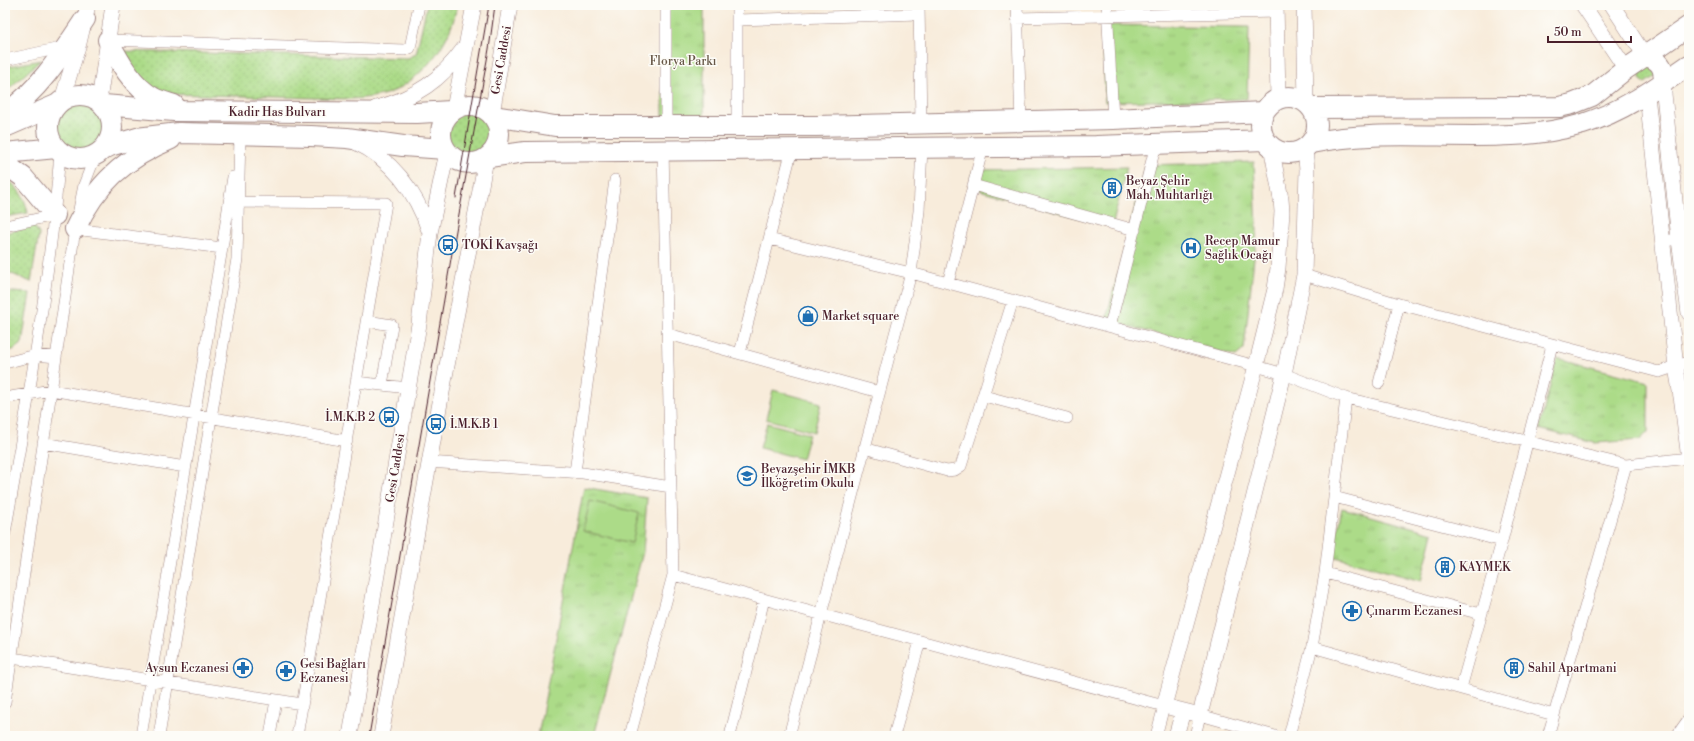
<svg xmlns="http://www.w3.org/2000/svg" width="1694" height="741" font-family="'Libre Bodoni',serif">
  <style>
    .grass { fill: url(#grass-dots); stroke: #7b7d5a }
    .park { fill: url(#park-tufts); stroke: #7b7d5a }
    .garden { fill: #acdb88; stroke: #7b7d5a }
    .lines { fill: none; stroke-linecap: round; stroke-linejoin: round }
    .street-casing { stroke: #a18683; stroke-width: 12 }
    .secondary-casing { stroke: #a18683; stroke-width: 16 }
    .highway-casing { stroke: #a18683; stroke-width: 22 }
    .street { stroke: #fff; stroke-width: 11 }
    .secondary { stroke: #fff; stroke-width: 15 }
    .highway { stroke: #fff; stroke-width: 20 }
    .tram { stroke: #4a1f2b; stroke-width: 1 }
    .labels { text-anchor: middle; stroke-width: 3; stroke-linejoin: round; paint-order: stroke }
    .street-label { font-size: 12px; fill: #4a1f2b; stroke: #fdfcf7 }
    .park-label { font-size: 12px; fill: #675747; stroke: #fdfcf7 }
    .poi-label { font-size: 12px; fill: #4a1f2b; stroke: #fdfcf7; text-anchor: start }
  </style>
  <defs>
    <pattern id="grass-dots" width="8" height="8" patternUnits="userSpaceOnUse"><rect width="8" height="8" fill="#acdb88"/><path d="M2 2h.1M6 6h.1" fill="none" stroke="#96bc76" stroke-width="1.8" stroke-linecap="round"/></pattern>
    <pattern id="park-tufts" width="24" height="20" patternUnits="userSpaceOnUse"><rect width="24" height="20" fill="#acdb88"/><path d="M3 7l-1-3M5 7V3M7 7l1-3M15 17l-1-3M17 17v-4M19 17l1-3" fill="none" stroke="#96bc76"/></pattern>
  </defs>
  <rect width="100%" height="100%" fill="#fdfcf7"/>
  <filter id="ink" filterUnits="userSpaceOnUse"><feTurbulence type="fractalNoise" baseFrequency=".025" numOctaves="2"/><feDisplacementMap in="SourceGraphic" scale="8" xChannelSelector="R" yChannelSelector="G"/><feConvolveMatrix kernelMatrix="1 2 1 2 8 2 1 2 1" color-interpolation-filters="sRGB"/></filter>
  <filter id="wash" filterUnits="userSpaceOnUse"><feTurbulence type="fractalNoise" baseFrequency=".012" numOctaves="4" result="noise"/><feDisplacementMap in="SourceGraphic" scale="16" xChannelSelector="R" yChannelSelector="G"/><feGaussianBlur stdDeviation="0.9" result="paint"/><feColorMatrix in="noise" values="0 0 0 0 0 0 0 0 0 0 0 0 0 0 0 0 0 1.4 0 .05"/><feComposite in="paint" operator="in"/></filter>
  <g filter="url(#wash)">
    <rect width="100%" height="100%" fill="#f8ecdb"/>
    <path class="grass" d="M427,5H457C452,40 427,73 396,90C382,97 365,98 351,99L168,94L149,86L119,51L408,58L416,54Z
      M41,60L5,92V67Z
      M1649,65L1657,75L1645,83L1640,79V71Z
      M56 127a24 24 0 1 1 48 0a24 24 0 1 1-48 0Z
      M448 134a22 22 0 1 1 44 0a22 22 0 1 1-44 0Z
      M5,177C19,189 24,195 28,213L5,217Z
      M34,226L39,234L31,282L5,271V233Z
      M12,292L30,293L22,343L13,350L5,351V297Z"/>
    <path class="park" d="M663,5H704V118L663,119Z
      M1103,25L1249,27L1247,99L1105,102Z
      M1254,162L1257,231L1244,349L1236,356L1106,320L1146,165Z
      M1127,167L1112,227L969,187L974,170Z
      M1557,358L1648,382V432L1640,440L1595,443L1539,429Z
      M584,487L647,498L643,552L594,736H538Z
      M1342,508L1433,533L1421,581L1332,556Z"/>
    <path class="garden" d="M773,390L821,403L814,432L766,419Z
      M767,423L809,434L802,459L760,448Z
      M590,501L639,513L632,543L583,531Z"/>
  </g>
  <g filter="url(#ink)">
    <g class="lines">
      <defs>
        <path id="street" d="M666,5V126
          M737,5V126
          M919,5L921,124
          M1017,5L1021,122
          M1107,5L1113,119
          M1017,18L1276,12
          M737,20L919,14
          M108,40L404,50L410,48L419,5
          M5,60L65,47
          M973,185L1135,230
          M239,202L386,203L297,736
          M5,226L55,215
          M75,229L222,248L141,736
          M769,239L911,273L1256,366L1284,374L1346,398L1626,465L1689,458
          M1662,241L1689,238
          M222,248L233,177
          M1304,275L1399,304L1659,372L1689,362
          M948,283L983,147
          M367,321L392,325L382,385
          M1110,326L1156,144
          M668,334L879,392
          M740,353L792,149
          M5,363L36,355L56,357
          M356,382L408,388
          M1379,383L1399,304
          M984,396L1067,418
          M5,398L51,390L347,441
          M43,443L185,467
          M864,448L947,471L955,470L961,466L1013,300
          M429,462L583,473L671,487
          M575,472L615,180
          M1334,497L1502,541
          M5,533C27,407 50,281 60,153
          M1325,573L1481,614
          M673,575L1164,706L1156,736
          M1312,647L1554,715
          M6,659L12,658L302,704
          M1461,688L1502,541L1552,345
          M5,702L75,229L84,185L96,154
          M159,736L237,259L240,135
          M270,736L276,700
          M630,736L673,575L663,150
          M730,736L764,599
          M789,736L911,273L919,211L922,147
          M894,736L920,641
          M1195,736L1200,715L1275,736
          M1289,736L1312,647L1325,573L1346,398
          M1548,736L1626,465"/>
        <path id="secondary" d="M1276,5L1278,98
          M1304,5L1306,101
          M1583,5L1626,69
          M1612,5L1645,56
          M1663,84L1679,240L1689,313
          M1647,95L1676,367L1682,403L1689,459
          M62,100L79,43L88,5
          M99,101L113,5
          M376,108C416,98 441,80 465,47
          M454,109L474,5
          M492,114L510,5
          M355,142C394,160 417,194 430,233
          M1271,146L1281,199L1282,212L1278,268L1275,289L1256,366L1164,706L1200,715L1284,374L1304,275L1307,170L1305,148
          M350,736L419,324L430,233L447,152
          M381,736L436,424L486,159
          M1176,736L1183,711
          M1679,736L1689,722"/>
        <path id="highway" d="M108,40C119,61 132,86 154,98C160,101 168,103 174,105
          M1645,56L1689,26
          M48 127a32 32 0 1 1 64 0a32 32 0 1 1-64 0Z
          M1261 125a28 28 0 1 1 56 0a28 28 0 1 1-56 0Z
          M441 134a29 29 0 1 1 58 0a29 29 0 1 1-58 0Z
          M104,105L174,111L417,113L451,111
          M1312,108L1559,107L1572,104L1592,96L1626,69L1645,56C1660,59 1666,69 1663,84
          M5,114C41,88 61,55 85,19
          M494,116L555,126H816L1113,119L1264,112
          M5,127L56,105
          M1311,143C1399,124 1497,149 1583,124C1622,112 1656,88 1689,65
          M102,150L110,146L137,138L179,133L311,136L347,138L403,146L445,149
          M5,153L56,148
          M489,157L525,152L1096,146L1265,140
          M5,164L23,177L55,215
          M75,229C96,184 125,158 171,139"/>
      </defs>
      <use href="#street" class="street-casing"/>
      <use href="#secondary" class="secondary-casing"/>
      <use href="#highway" class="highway-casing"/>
      <use href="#street" class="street"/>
      <use href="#secondary" class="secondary"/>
      <use href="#highway" class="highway"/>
      <path class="tram" d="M456,198L489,5
        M369,736L453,247L489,49L495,5"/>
    </g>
  </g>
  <defs>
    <symbol id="building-ring" viewBox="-11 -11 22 22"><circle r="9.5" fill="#fdfcf7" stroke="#1f6fb2" stroke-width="1.5"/><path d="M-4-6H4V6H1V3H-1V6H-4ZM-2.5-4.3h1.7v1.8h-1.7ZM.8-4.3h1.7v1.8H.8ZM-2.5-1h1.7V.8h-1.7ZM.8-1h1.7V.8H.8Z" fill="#1f6fb2"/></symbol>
    <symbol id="bus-ring" viewBox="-11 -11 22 22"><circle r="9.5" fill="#fdfcf7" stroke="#1f6fb2" stroke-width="1.5"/><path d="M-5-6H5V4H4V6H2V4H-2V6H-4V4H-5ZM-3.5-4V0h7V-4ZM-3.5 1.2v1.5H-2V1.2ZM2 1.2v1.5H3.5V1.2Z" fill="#1f6fb2"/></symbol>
    <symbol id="hospital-ring" viewBox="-11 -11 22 22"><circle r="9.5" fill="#fdfcf7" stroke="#1f6fb2" stroke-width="1.5"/><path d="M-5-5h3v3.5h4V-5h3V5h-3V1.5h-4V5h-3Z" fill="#1f6fb2"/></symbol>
    <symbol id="shop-ring" viewBox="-11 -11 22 22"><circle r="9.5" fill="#fdfcf7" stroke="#1f6fb2" stroke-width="1.5"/><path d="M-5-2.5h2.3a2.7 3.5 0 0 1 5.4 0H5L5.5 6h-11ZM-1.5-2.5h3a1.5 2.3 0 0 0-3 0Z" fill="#1f6fb2"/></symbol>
    <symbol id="school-ring" viewBox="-11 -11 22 22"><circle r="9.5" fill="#fdfcf7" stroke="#1f6fb2" stroke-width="1.5"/><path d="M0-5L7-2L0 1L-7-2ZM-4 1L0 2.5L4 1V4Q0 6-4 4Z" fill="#1f6fb2"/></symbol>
    <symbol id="pharmacy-ring" viewBox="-11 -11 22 22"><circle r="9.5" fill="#fdfcf7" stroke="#1f6fb2" stroke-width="1.5"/><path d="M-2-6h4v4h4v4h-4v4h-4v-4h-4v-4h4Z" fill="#1f6fb2"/></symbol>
  </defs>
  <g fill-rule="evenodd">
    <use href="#building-ring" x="1101" y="177" width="22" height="22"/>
    <use href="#bus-ring" x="437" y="234" width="22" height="22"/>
    <use href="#hospital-ring" x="1180" y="237" width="22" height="22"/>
    <use href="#shop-ring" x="797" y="305" width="22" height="22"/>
    <use href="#bus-ring" x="378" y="406" width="22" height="22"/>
    <use href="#bus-ring" x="425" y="413" width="22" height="22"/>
    <use href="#school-ring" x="736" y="465" width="22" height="22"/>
    <use href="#building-ring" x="1434" y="556" width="22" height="22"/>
    <use href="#pharmacy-ring" x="1341" y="600" width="22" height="22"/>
    <use href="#pharmacy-ring" x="232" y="657" width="22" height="22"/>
    <use href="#building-ring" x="1503" y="657" width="22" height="22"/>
    <use href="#pharmacy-ring" x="275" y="660" width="22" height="22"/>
  </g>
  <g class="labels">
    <g class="street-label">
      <text transform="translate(501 60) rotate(-80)" y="4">Gesi Caddesi</text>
      <text x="277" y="116">Kadir Has Bulvarı</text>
      <text transform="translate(395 468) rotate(-81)" y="4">Gesi Caddesi</text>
    </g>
    <g class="park-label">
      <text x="683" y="65">Florya Parkı</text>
    </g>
    <g class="poi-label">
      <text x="1126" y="185">Beyaz Şehir<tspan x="1126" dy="14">Mah. Muhtarlığı</tspan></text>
      <text x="1205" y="245">Recep Mamur<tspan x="1205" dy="14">Sağlık Ocağı</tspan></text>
      <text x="462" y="249">TOKİ Kavşağı</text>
      <text x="822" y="320">Market square</text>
      <text x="375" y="421" text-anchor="end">İ.M.K.B 2</text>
      <text x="450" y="428">İ.M.K.B 1</text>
      <text x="761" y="473">Beyazşehir İMKB<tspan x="761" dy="14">İlköğretim Okulu</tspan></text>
      <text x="1459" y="571">KAYMEK</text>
      <text x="1366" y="615">Çınarım Eczanesi</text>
      <text x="300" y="668">Gesi Bağları<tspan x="300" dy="14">Eczanesi</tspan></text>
      <text x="229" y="672" text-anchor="end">Aysun Eczanesi</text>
      <text x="1528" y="672">Sahil Apartmani</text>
    </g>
  </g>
  <rect width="1694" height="741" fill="none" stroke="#fdfcf7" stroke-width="20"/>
  <path d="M1548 36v6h83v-6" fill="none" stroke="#4a1f2b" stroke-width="2"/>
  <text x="1554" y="36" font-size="12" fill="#4a1f2b" stroke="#fdfcf7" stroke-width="3" paint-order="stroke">50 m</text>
</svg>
